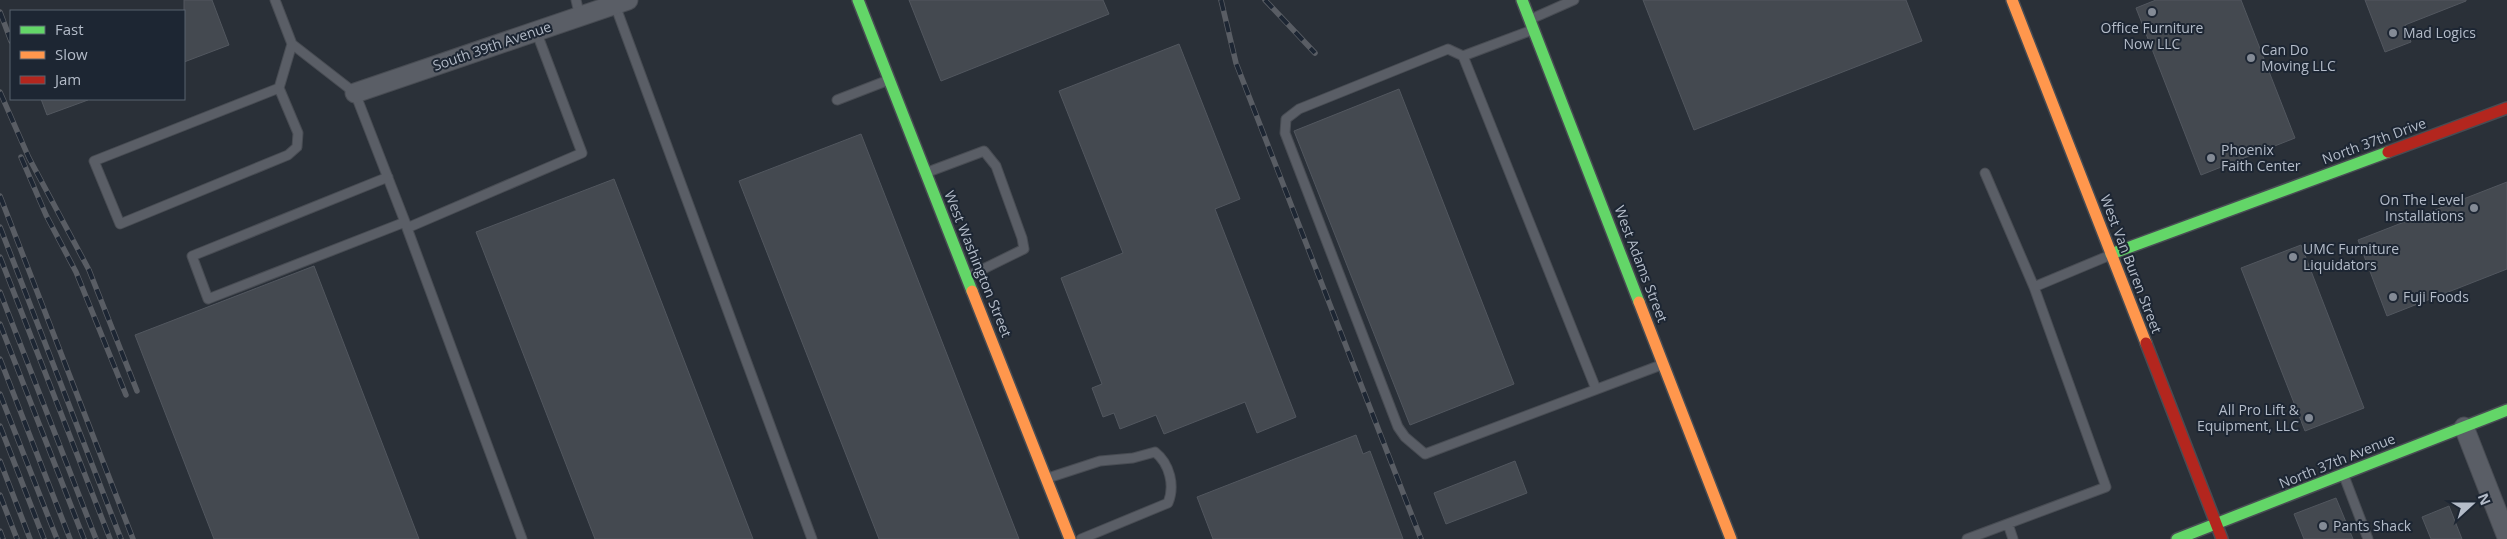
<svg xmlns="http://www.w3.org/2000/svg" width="2507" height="539" font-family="'Open Sans',sans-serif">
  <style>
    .building { fill: #444950; stroke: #52575f }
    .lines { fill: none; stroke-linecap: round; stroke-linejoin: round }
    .lane-casing { stroke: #484c53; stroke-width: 11 }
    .street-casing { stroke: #484c53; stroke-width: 21 }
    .fast-casing { stroke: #484c53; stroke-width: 14 }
    .slow-casing { stroke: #484c53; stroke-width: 14 }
    .jam-casing { stroke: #484c53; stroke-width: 14 }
    .lane { stroke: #5a5e66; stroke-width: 9 }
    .street { stroke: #5a5e66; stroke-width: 19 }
    .fast { stroke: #63d668; stroke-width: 11 }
    .slow { stroke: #ff974d; stroke-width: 11 }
    .jam { stroke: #b3261e; stroke-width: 11 }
    .rail-casing { stroke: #595d64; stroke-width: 5.5 }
    .rail { stroke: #1d2633; stroke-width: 4; stroke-dasharray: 11; stroke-linecap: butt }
    .poi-dot { fill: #848b96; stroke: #1d2633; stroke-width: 2 }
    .labels { text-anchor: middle; stroke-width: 4; stroke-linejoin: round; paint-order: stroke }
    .poi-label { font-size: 14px; fill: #b4bcc9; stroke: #1d2633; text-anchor: start }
    .street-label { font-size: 14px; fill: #b4bcc9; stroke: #1d2633 }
  </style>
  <rect width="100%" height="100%" fill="#2a3038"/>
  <path class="building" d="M184,0H212L229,45L184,62Z
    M909,0H1103L1109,14L941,81Z
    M1643,0H1906L1922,41L1694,130Z
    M2156,0H2241L2295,138L2201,175L2136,8Z
    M2365,0H2466V1L2405,25L2411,42L2385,52Z
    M1179,44L1240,199L1215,209L1296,417L1257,433L1245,402L1164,434L1156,415L1120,429L1114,413L1103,417L1092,388L1102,384L1061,278L1123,253L1059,91Z
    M1399,89L1514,384L1410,425L1294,131Z
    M41,99H87L88,100L47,115Z
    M861,134L1019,539H879L739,181Z
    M614,179L753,539H595L476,232Z
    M2507,182V269L2387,316L2358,240Z
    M2301,245L2364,408L2305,431L2241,268Z
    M314,266L419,539H214L135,335Z
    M1356,435L1363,454L1370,451L1403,539H1213L1197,497Z
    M1515,461L1527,493L1446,524L1434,493Z
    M2336,498L2353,539H2304L2294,514Z
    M2449,506L2462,539H2431L2422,517Z"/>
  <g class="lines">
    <defs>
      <path id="lane" d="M275,0L292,44L355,93L407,227
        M576,0L580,17
        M615,5L812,539
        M1531,19L1574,0
        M1532,30L1463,56L1448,49L1299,109L1286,119L1285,133L1398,427L1405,437L1425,454L1661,365
        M1463,56L1596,389
        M279,88L298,133L297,147L288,155L120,224L94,161L279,88L292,44
        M837,100L886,81
        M928,172L984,151L996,166L1022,238L1024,249L969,276
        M1985,173L2034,287
        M388,177L192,256L208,299L405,222
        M2344,476L2368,539
        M1048,478L1100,461L1133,458L1155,452C1170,464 1175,486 1168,503L1081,539
        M2008,524L2013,539
        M522,539L407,228L582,153L536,31
        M1967,539L2106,487L2034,287L2108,256"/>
      <path id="street" d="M355,93L628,0
        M2464,427L2507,537"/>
      <path id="fast" d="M858,0L972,291
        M1522,0L1639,302
        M2111,254L2388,152
        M2177,539L2507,410"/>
      <path id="slow" d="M2012,0L2146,343
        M972,291L1070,539
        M1639,302L1731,539"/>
      <path id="jam" d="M2388,152L2507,108
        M2146,343L2222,539"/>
    </defs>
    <use href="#lane" class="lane-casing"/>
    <use href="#street" class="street-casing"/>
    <use href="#fast" class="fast-casing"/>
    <use href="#slow" class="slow-casing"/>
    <use href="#jam" class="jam-casing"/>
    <use href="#lane" class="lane"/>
    <use href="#street" class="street"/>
    <use href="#fast" class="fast"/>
    <use href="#slow" class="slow"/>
    <use href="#jam" class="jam"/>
    <defs>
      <path id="rail" d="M1221,0L1236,63L1421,539
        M1265,0L1315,53
        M0,12L11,41
        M0,92L29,158L89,270L137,391
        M21,157L46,215L76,272L126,395
        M0,196L133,539
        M0,227L121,539
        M0,257L110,539
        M0,292L96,539
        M0,324L84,539
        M0,359L70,539
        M0,394L57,539
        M0,426L44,539
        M0,461L30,539
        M0,495L17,539
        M0,531L3,539"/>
    </defs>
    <use href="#rail" class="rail-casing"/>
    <use href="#rail" class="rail"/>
  </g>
  <g class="poi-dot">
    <circle cx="2152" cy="12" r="5"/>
    <circle cx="2393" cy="33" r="5"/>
    <circle cx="2251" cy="58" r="5"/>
    <circle cx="2211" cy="158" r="5"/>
    <circle cx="2474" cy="208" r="5"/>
    <circle cx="2293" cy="257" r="5"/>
    <circle cx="2393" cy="297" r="5"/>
    <circle cx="2309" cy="418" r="5"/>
    <circle cx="2323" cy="526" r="5"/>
  </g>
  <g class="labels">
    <g class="poi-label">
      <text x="2152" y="33" text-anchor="middle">Office Furniture<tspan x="2152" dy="16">Now LLC</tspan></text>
      <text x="2403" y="38">Mad Logics</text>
      <text x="2261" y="55">Can Do<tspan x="2261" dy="16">Moving LLC</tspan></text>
      <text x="2221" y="155">Phoenix<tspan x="2221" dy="16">Faith Center</tspan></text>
      <text x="2464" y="205" text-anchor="end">On The Level<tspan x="2464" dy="16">Installations</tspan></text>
      <text x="2303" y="254">UMC Furniture<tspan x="2303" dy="16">Liquidators</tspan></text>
      <text x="2403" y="302">Fuji Foods</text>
      <text x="2299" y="415" text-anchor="end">All Pro Lift &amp;<tspan x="2299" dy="16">Equipment, LLC</tspan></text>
      <text x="2333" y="531">Pants Shack</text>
    </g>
    <g class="street-label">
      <text transform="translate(492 46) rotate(-19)" y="5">South 39th Avenue</text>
      <text transform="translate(2374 141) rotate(-20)" y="5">North 37th Drive</text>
      <text transform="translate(978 264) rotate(68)" y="5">West Washington Street</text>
      <text transform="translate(1641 264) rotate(69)" y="5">West Adams Street</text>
      <text transform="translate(2131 264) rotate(69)" y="5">West Van Buren Street</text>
      <text transform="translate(2337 461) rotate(-22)" y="5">North 37th Avenue</text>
    </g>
  </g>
  <rect x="10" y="10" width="175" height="90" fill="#1d2633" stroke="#59626f"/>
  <rect x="20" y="26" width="25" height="8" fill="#63d668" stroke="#59626f"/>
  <text x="55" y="35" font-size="15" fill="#b4bcc9">Fast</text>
  <rect x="20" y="51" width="25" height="8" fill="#ff974d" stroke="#59626f"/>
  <text x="55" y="60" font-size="15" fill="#b4bcc9">Slow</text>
  <rect x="20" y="76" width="25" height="8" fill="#b3261e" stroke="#59626f"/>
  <text x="55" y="85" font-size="15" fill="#b4bcc9">Jam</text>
  <g transform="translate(2472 504) rotate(69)" stroke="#1d2633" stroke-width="4" paint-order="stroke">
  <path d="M0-4L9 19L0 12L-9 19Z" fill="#b4bcc9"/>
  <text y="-8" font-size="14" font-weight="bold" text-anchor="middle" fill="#b4bcc9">N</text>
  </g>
</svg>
